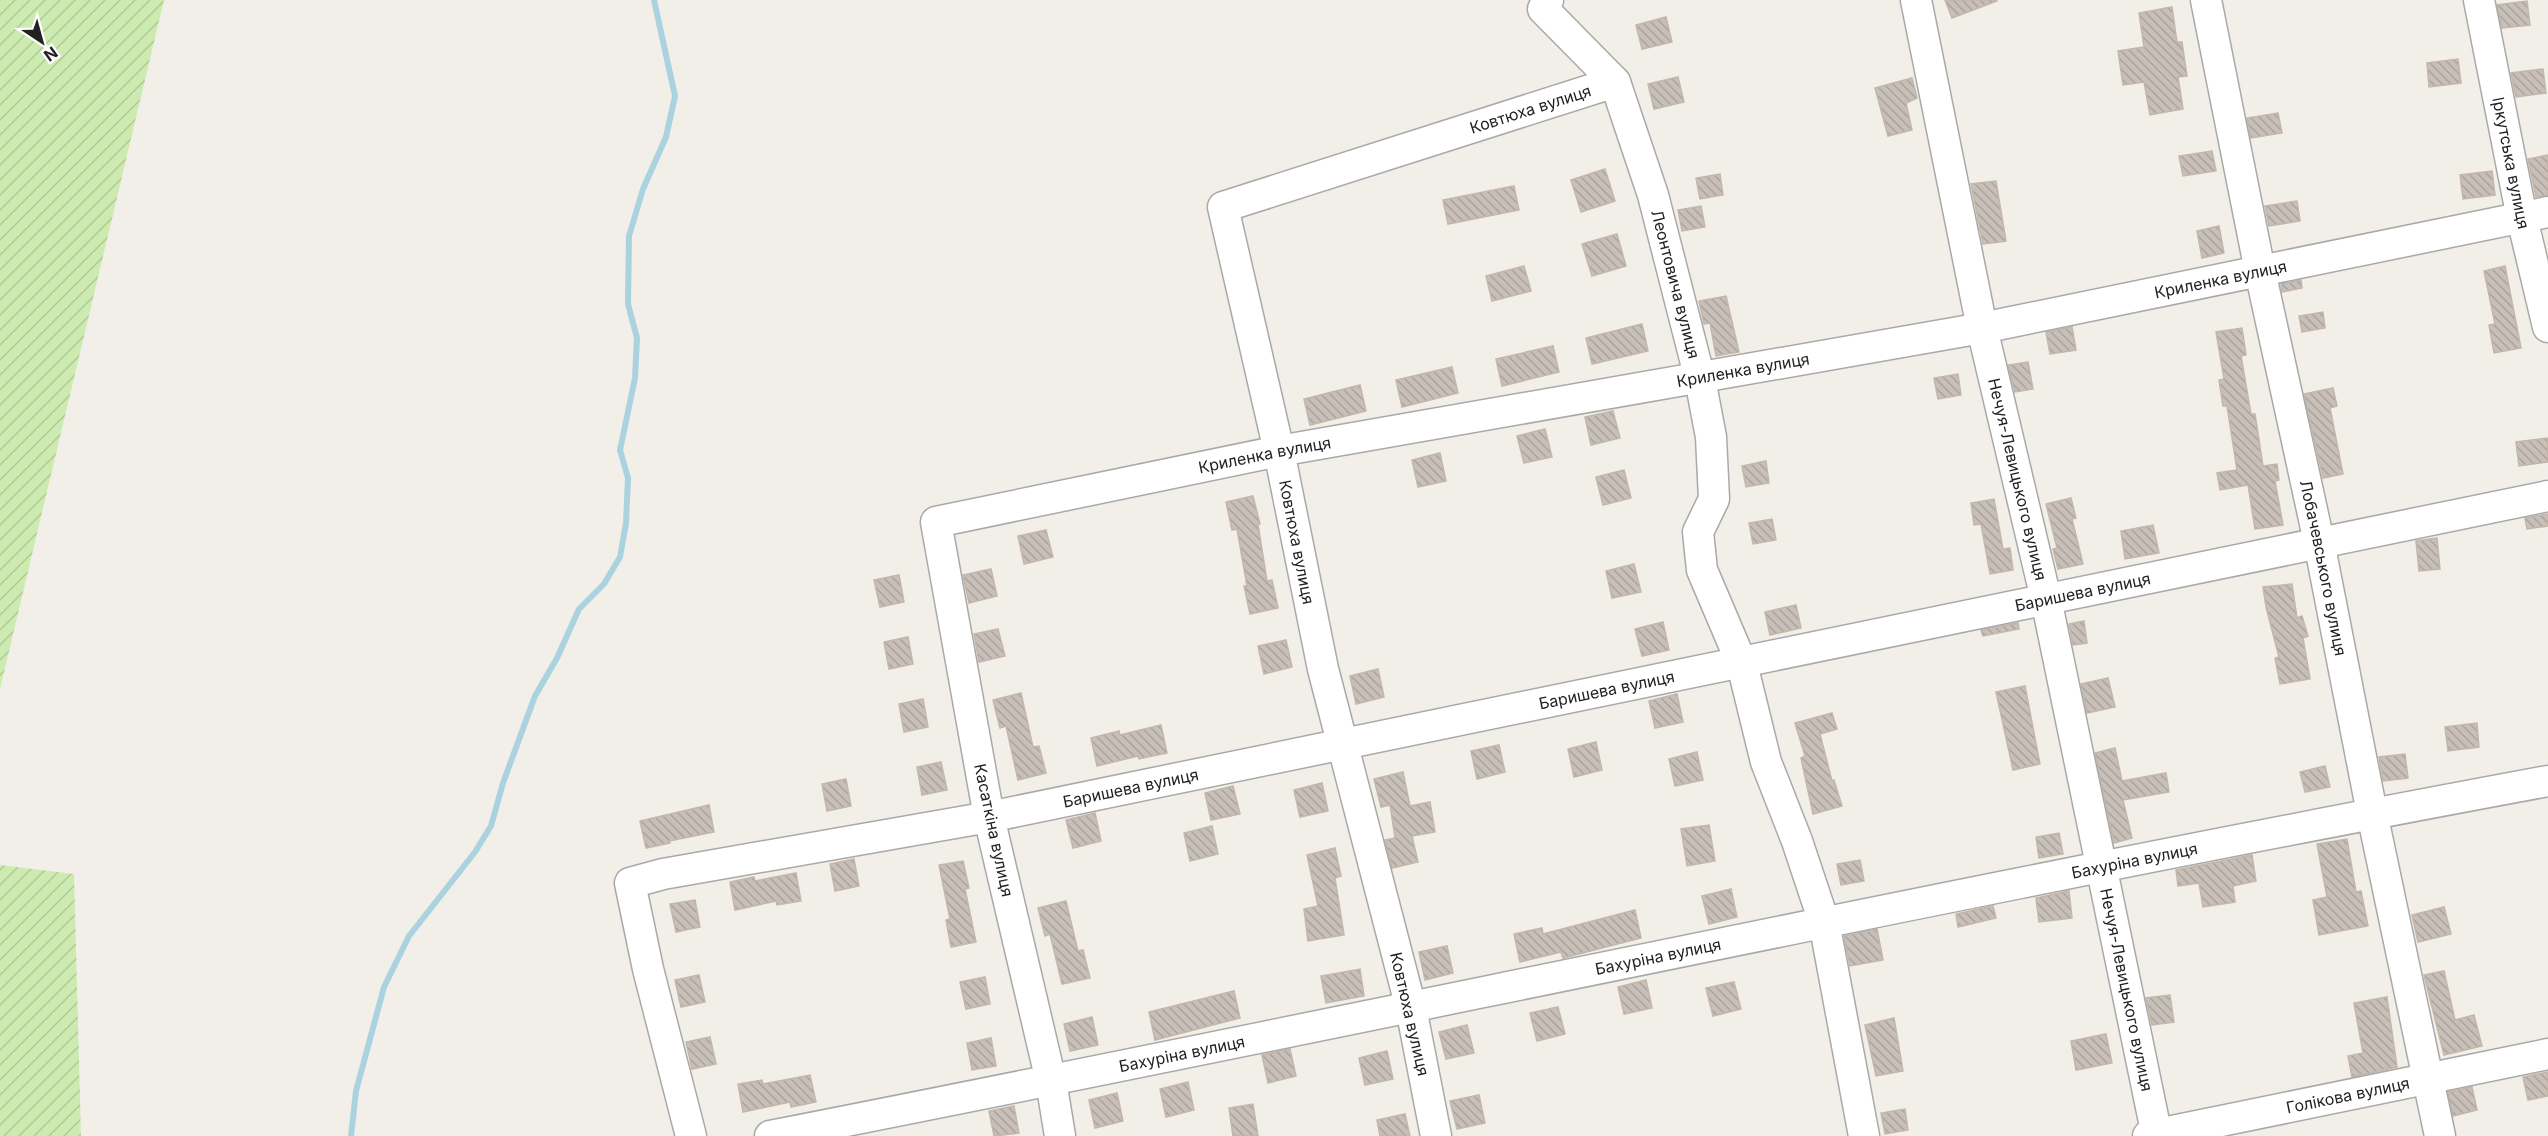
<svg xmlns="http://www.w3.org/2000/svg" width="2548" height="1136" font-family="Inter,sans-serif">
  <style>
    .garden { fill: url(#garden-furrows) }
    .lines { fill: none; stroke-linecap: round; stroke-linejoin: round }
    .stream { stroke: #aad3df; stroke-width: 6 }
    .building { fill: url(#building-back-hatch); stroke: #c4b6ab; stroke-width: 1.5 }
    .minor-casing { stroke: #a9a9a9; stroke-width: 33 }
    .minor { stroke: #fff; stroke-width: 30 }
    .labels { text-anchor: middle; stroke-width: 4.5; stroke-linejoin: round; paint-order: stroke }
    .street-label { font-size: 16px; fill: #222; stroke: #fff }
  </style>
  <defs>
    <pattern id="garden-furrows" width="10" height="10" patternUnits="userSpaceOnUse" patternTransform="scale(1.5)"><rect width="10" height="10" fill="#cdebb0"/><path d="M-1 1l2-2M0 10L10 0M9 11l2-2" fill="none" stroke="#b0c997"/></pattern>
    <pattern id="building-back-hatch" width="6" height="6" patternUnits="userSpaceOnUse" patternTransform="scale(1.5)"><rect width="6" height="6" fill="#c7bfb8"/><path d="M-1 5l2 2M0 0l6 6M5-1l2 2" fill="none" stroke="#aba49e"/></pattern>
  </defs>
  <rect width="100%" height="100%" fill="#f2efe9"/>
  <path class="garden" d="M0,0H164L0,689Z
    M0,865L74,874L81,1136H0Z"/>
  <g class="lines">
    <path class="stream" d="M351,1136L356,1091L384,987L409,936L475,852L491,826L503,783L535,696L557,658L579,609L604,584L620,557L626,523L628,478L620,450L635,378L637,338L628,304L629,236L643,189L666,137L675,96L654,0"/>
  </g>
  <path class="building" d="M1945,0H1996L1997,1L1952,18Z
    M2527,1L2530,25L2502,28L2497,5Z
    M2172,7L2177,42H2182L2187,76L2178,77L2183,109L2150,115L2144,82L2123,85L2118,51L2144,47L2139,13Z
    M1666,17L1672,42L1642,49L1636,25Z
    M2458,59L2461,83L2429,87L2427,63Z
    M2543,69L2546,93L2516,97L2511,73Z
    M1678,77L1684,102L1654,109L1648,84Z
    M1912,78L1917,98L1906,103L1912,130L1888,136L1875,88Z
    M2278,113L2282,133L2251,138L2247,118Z
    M2212,151L2216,171L2183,176L2179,156Z
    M2548,155V195L2536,197L2528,159Z
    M1605,169L1615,201L1581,212L1571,180Z
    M2492,171L2495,195L2463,199L2460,175Z
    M1720,174L1723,195L1700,199L1696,178Z
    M1996,181L2006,241L1983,244L1971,184Z
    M1514,186L1519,210L1448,224L1443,200Z
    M2297,201L2300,221L2269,226L2265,206Z
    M1701,206L1705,227L1682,231L1678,210Z
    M2219,226L2224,253L2202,258L2197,231Z
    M1617,234L1626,266L1592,276L1582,244Z
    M1524,266L1531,291L1492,301L1486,276Z
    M2505,266L2521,348L2494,353L2489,325L2495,324L2484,271Z
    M2301,280L2302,288L2282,292L2281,284Z
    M1726,296L1739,352L1716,356L1710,323L1704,324L1699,301Z
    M2323,312L2325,328L2302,332L2299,316Z
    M1642,324L1648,351L1592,364L1586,338Z
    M2072,327L2076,350L2050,354L2046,332Z
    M2242,328L2246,355L2241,356L2251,414H2255L2263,466L2277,464L2279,480L2275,481L2283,525L2255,529L2248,485L2220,490L2217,473L2237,470L2227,406H2223L2219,380L2224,379L2216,332Z
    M1553,346L1559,372L1502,386L1496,359Z
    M2028,362L2033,389L2015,392L2008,365Z
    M1452,367L1458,393L1402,407L1396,380Z
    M1958,374L1961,395L1938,399L1934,378Z
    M1360,385L1366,411L1310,425L1304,399Z
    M2333,388L2337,406L2330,408L2343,474L2323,478L2304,394Z
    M1613,411L1620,438L1591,445L1585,417Z
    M1545,429L1552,457L1524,463L1517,436Z
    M2548,438V462L2519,466L2516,442Z
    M1440,453L1446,481L1418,487L1412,460Z
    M1766,461L1769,483L1746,487L1742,466Z
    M1624,470L1631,498L1603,505L1596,477Z
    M1253,496L1260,524H1258L1267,581L1272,580L1278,608L1250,614L1244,586H1247L1237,529L1232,530L1226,502Z
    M2071,498L2076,518L2072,519L2083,564L2058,569L2053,549L2057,548L2046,504Z
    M1994,499L2003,549L2010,548L2013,570L1990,574L1981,524L1974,525L1971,503Z
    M2548,514V526L2527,529L2525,518Z
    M1772,519L1776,540L1753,544L1749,523Z
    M2153,525L2159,553L2125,559L2121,531Z
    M1046,530L1053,557L1024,564L1018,536Z
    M2437,538L2440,569L2419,571L2416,541Z
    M1634,564L1641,592L1612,598L1606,571Z
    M991,569L997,596L969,603L963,575Z
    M899,575L904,602L880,607L874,580Z
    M2292,584L2297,618L2302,616L2308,636L2303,638L2310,679L2280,684L2275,658L2279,657L2266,607L2263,587Z
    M1796,605L1801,628L1770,635L1765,612Z
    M2084,621L2087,643L2073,645L2069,624Z
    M1663,622L1669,650L1642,656L1635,629Z
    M2018,623L2019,629L1983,636L1981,630Z
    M998,629L1005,656L979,662L974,634Z
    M908,637L913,664L889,669L884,642Z
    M1286,640L1292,667L1264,674L1258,646Z
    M1378,669L1384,697L1356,704L1350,676Z
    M2108,678L2115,707L2087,713L2081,684Z
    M2025,686L2040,764L2013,770L1996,692Z
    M1021,693L1033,747L1039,746L1046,773L1018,780L1006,726L1000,728L993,700Z
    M1677,694L1683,722L1655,728L1649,701Z
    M923,699L928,727L904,732L899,704Z
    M1832,713L1837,729L1820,734L1832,781L1834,780L1842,806L1813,814L1801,758L1805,756L1795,723Z
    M2477,723L2479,747L2448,751L2445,727Z
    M1161,725L1167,753L1139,759L1138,756L1097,766L1091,738L1119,731L1120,735Z
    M1596,742L1602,770L1574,777L1568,749Z
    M1499,745L1505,772L1477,779L1471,751Z
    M2115,748L2122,781L2166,773L2169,792L2123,800L2132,838L2114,843L2095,753Z
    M1697,752L1703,780L1675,786L1669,759Z
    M2405,754L2408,778L2383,781L2379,757Z
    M941,762L947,790L922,795L917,767Z
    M2325,766L2330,787L2305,792L2300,772Z
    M1403,772L1410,806L1430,802L1435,832L1412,836L1418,862L1392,868L1385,840L1395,838L1390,805L1381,807L1374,779Z
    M846,779L851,806L827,811L822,784Z
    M1322,783L1328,811L1300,817L1294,790Z
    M1233,786L1240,814L1211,820L1205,793Z
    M709,805L714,832L669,841L670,843L646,848L640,821Z
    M1095,813L1101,841L1073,848L1066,820Z
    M1709,825L1715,861L1687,866L1681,829Z
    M1212,826L1218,854L1190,861L1184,833Z
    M2059,833L2063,854L2039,858L2036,837Z
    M2347,839L2356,892L2361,891L2368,926L2319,935L2313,900L2327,897L2317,844Z
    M1335,848L1341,876L1335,878L1344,935L1308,941L1304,909L1318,906L1307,855Z
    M2252,855L2256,881L2233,886L2235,902L2203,907L2199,883L2178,886L2176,870Z
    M854,859L859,886L835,891L830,864Z
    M1860,860L1864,881L1841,885L1837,864Z
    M963,861L969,888L965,889L976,942L951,947L946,920L950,919L939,865Z
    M796,873L801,901L777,905L776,901L735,910L730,882L754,877L755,881Z
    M1731,889L1737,917L1709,924L1702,896Z
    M2069,891L2072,918L2039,922L2036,898Z
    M695,900L700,927L676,932L670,904Z
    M1066,901L1078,951L1083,950L1090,978L1062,984L1050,934L1045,936L1038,908Z
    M1993,906L1996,918L1958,927L1956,914Z
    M2444,907L2451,934L2418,942L2412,915Z
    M1635,910L1641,938L1563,958L1561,952L1520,962L1514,934L1542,928L1543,934Z
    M1877,929L1883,960L1850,966L1844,936Z
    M1447,946L1453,973L1425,980L1419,952Z
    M1360,969L1364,996L1326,1003L1321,976Z
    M2444,971L2455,1020L2474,1015L2482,1046L2444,1055L2424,975Z
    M699,975L705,1002L681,1007L675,980Z
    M985,977L990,1004L966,1009L960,982Z
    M1646,980L1652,1008L1624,1014L1618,987Z
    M1734,982L1741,1009L1713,1016L1706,988Z
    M1234,991L1240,1018L1155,1040L1149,1012Z
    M2170,995L2174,1022L2152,1025L2146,998Z
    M2387,997L2397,1067L2352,1077L2348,1056L2363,1053L2354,1003Z
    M1558,1007L1565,1034L1537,1041L1530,1013Z
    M1092,1017L1098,1045L1070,1051L1064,1024Z
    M1894,1018L1903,1071L1876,1076L1865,1025Z
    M1467,1025L1474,1053L1446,1059L1439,1032Z
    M2106,1034L2112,1063L2076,1070L2071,1041Z
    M710,1037L716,1064L692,1069L686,1042Z
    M991,1038L996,1066L972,1070L967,1043Z
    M1290,1049L1296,1076L1268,1083L1262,1055Z
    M1387,1051L1393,1079L1365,1085L1359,1058Z
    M2548,1072V1096L2528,1100L2523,1077Z
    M810,1075L816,1102L791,1107L790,1102L743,1112L738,1084L762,1080L763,1084Z
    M1188,1082L1194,1110L1166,1117L1160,1089Z
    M2472,1087L2477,1110L2453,1116L2448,1092Z
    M1117,1093L1123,1121L1095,1128L1089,1100Z
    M1479,1095L1485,1123L1457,1129L1450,1101Z
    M1253,1104L1258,1136H1233L1229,1108Z
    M1014,1106L1019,1133L994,1136L989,1111Z
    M1905,1109L1908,1130L1885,1134L1881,1113Z
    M1405,1114L1410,1136H1380L1377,1120Z"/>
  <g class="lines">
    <defs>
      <g id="minor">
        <path id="s1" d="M1548,0L1543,9L1615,82L1653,195L1700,379L1711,437L1714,499L1698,532L1702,570L1742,664L1766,762L1797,841L1824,922L1864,1136"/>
        <path id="s2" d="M1916,0L1982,328L2046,599L2157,1136"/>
        <path id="s3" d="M2206,0L2260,271L2319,542L2372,813L2440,1136"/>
        <path id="s4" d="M2479,0L2522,218L2548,327"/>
        <path id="s5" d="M691,1136L648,969L630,883L663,874L989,817L2548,496"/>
        <path id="s6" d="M770,1136C1363,1020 1954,891 2548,781"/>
        <path id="s7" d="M1060,1136L1051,1081L989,817L936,522L1279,451L1982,328L2548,212"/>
        <path id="s8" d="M1436,1136L1411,1008L1323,669L1279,451L1223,207L1615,82"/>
        <path id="s9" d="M2148,1136L2548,1054"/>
      </g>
    </defs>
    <use href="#minor" class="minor-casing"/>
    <use href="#minor" class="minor"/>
  </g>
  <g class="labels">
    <g class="street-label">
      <text dy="6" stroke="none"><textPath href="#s8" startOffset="1276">Ковтюха вулиця</textPath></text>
      <text dy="6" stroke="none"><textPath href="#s4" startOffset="166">Іркутська вулиця</textPath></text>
      <text dy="6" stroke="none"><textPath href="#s7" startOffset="1934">Криленка вулиця</textPath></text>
      <text dy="6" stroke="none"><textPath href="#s1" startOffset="324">Леонтовича вулиця</textPath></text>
      <text dy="6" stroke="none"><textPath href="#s7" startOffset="1448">Криленка вулиця</textPath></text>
      <text dy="6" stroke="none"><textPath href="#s7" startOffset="962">Криленка вулиця</textPath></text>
      <text dy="6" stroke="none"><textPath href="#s2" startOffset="490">Нечуя-Левицького вулиця</textPath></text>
      <text transform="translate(1297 542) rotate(79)" y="6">Ковтюха вулиця</text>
      <text dy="6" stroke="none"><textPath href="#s3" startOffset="580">Лобачевського вулиця</textPath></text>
      <text dy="6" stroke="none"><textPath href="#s5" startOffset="1742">Баришева вулиця</textPath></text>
      <text dy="6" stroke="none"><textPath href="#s5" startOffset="1256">Баришева вулиця</textPath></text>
      <text dy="6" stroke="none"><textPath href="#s5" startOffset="770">Баришева вулиця</textPath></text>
      <text transform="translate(994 830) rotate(78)" y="6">Касаткіна вулиця</text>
      <text dy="6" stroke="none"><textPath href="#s6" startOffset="1392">Бахуріна вулиця</textPath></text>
      <text dy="6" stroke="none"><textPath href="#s6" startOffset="906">Бахуріна вулиця</textPath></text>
      <text dy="6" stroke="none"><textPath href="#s2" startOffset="1012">Нечуя-Левицького вулиця</textPath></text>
      <text transform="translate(1410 1014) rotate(77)" y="6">Ковтюха вулиця</text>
      <text dy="6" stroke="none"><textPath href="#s6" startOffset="420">Бахуріна вулиця</textPath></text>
      <text dy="6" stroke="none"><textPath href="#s9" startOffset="204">Голікова вулиця</textPath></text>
    </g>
  </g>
  <g transform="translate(42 42) rotate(144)" stroke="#ffffff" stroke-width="4.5" paint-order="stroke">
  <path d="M0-4.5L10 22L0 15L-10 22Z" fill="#222222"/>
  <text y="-9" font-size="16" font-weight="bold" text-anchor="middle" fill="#222222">N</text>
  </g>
</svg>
